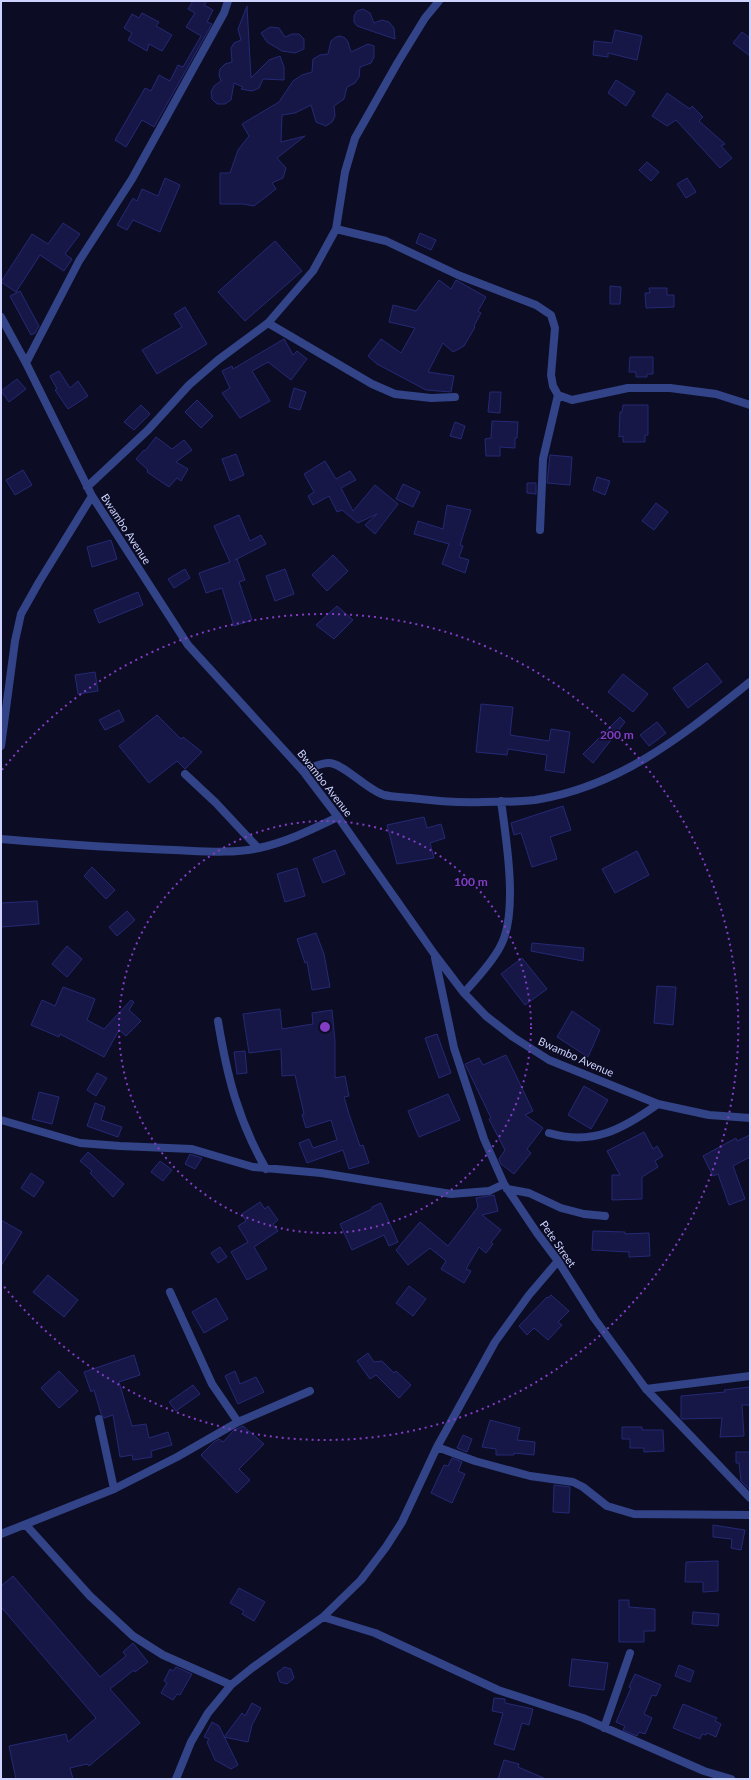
<svg xmlns="http://www.w3.org/2000/svg" width="751" height="1780" font-family="Lato,sans-serif">
  <style>
    .building { fill: #161747; stroke: #252975 }
    .lines { fill: none; stroke-linecap: round; stroke-linejoin: round }
    .street { stroke: #324388; stroke-width: 8 }
    .ring { fill: none; stroke: #833dc5; stroke-width: 2; stroke-dasharray: 2 4 }
    .labels { text-anchor: middle; stroke-width: 3; stroke-linejoin: round; paint-order: stroke }
    .street-label { font-size: 11px; fill: #ced4ff; stroke: #0c0d24 }
    .centre { fill: #833dc5; stroke: #0c0d24; stroke-width: 2 }
    .ring-label { font-size: 12px; text-anchor: middle; font-weight: bold; fill: #833dc5; stroke: #0c0d24; stroke-width: 3; stroke-linejoin: round; paint-order: stroke }
  </style>
  <rect width="100%" height="100%" fill="#0c0d24"/>
  <path class="building" d="M193,1H207L204,5L213,10L207,22L212,24L154,127L142,120L126,147L115,140L145,88L151,91L159,75L170,81L178,65L183,67L201,36L186,27L195,13L188,9Z
    M247,6L251,78L269,60L280,56L284,67V80L263,79L259,88L252,91L241,89L243,87L234,83L231,100L225,104H217L212,99L211,92L214,86L221,81L219,75L220,69L225,64L232,62L231,48L234,43L241,40L238,29Z
    M363,9L370,13L374,23L382,20L389,22L394,28L395,39L357,26L354,22V16L357,11Z
    M142,13L159,22L156,26L172,35L162,51L149,44L147,51L128,40L132,33L124,28L132,14L139,18Z
    M270,27L279,28L285,37L292,34H299L304,39V49L295,53L282,51L267,42L261,33Z
    M615,30L642,36L637,60L608,53V57L593,55L594,41L612,43Z
    M742,32L750,38V56L733,43Z
    M340,36L345,38L348,42L351,52L368,44L374,46V57L371,63L360,67L359,77L355,83L347,87L344,99L334,106L335,116L332,122L326,126L316,122L311,105L295,113L282,115L281,142L305,136L277,158L286,168L283,178L272,183L276,189L254,206L243,204H220V173H230L238,150L249,136L242,124L279,102L293,81L302,75L312,72L313,59L320,55L328,54L331,41L336,37Z
    M616,80L635,92L626,106L608,93Z
    M667,93L690,109L692,106L703,117L699,121L725,144L721,146L732,158L720,168L676,120L667,126L652,116Z
    M647,162L659,172L651,181L639,170Z
    M165,178L180,185L160,232L133,220L127,230L117,225L133,198L137,201L142,189L158,196Z
    M687,178L696,192L686,198L677,184Z
    M63,223L80,234L65,254L72,259L64,271L40,255L16,292L1,282L32,234L48,244Z
    M420,233L436,240L431,250L416,243Z
    M275,241L302,271L245,321L218,292Z
    M439,280L451,289L456,280L486,297L478,311L481,313L474,326L475,327L464,346L453,352L443,343L428,372L454,376L451,392L426,390L377,364L368,356L381,339L401,353L415,328L389,322L393,305L416,311Z
    M610,286L621,287L620,304H610Z
    M649,288H667V295H674V307L646,308L645,293H650Z
    M20,291L39,326L35,333L31,335L10,296Z
    M185,307L207,344L157,374L142,350L182,327L174,314Z
    M284,339L293,355L297,351L307,359L291,380L268,362L252,371L270,401L240,418L222,393L230,388L222,371L232,366L233,369Z
    M630,357H653V374H647V377H636V372H629Z
    M59,371L70,388L78,381L88,396L68,409L55,390L57,389L50,376Z
    M17,379L26,389L9,402L1,391Z
    M294,388L306,392L300,410L289,407Z
    M490,392H501L500,413L488,412Z
    M197,400L213,416L201,428L185,412Z
    M141,405L150,414L134,430L124,422Z
    M623,405H648V435H645V442H623V436L619,437L620,412H622Z
    M492,421L518,422L517,438H515V448L500,447V456H486L485,439L491,438Z
    M455,422L465,426L461,439L450,436Z
    M156,437L172,449L184,440L192,450L176,462L188,469L181,481L177,478L169,487L147,472L148,470L136,459L144,450L145,451Z
    M236,454L244,475L230,481L222,459Z
    M550,455L572,457L570,485L547,483Z
    M325,461L336,479L350,471L356,480L341,488L353,511L375,485L398,504L375,534L365,525L377,514L358,523L342,510L337,512L329,496L313,505L308,496L314,492L304,474Z
    M23,470L32,485L15,495L6,480Z
    M597,477L610,481L605,495L593,490Z
    M527,483H536V494L527,493Z
    M403,484L420,492L413,507L396,499Z
    M656,503L668,512L654,530L642,521Z
    M447,505L471,510L460,545L463,546L459,557L469,560L465,573L442,564L449,544L414,534L418,521L443,529Z
    M239,515L250,541L261,535L266,544L235,560L237,559L245,580L239,582L252,620L234,626L222,588L206,593L199,573L230,562L214,526Z
    M111,540L117,559L92,567L87,547Z
    M333,555L348,571L327,591L312,575Z
    M185,569L190,578L174,588L168,579Z
    M285,569L294,594L275,601L266,576Z
    M138,592L143,605L99,623L94,610Z
    M337,606L353,620L334,639L316,625Z
    M707,663L722,682L688,708L673,688Z
    M95,672L98,691L78,694L75,675Z
    M623,674L648,694L633,712L608,692Z
    M481,704L513,707L510,735L549,741L551,729L570,732L564,773L545,770L547,755L508,749L507,755L476,752Z
    M119,710L124,721L105,730L99,720Z
    M157,715L181,739L183,737L202,752L185,769L177,761L149,783L119,746Z
    M620,717L625,722L593,763L583,754Z
    M657,722L666,733L649,746L640,735Z
    M563,806L571,830L550,837L557,859L532,867L521,833L514,835L511,823Z
    M424,817L427,828L441,824L445,838L430,843L434,858L397,864L387,825Z
    M335,850L345,874L323,883L313,859Z
    M637,851L649,875L615,893L602,869Z
    M92,867L115,890L106,899L84,876Z
    M297,868L305,896L285,902L277,874Z
    M37,901L39,924L1,927V903Z
    M127,911L135,920L117,936L109,927Z
    M316,933L324,954L330,987L312,990L307,962L305,963L297,939Z
    M532,943L584,948L583,961L531,951Z
    M67,946L82,959L67,977L52,964Z
    M522,958L547,989L525,1005L501,974Z
    M657,986L676,987L673,1025L654,1023Z
    M63,987L95,999L87,1020L104,1029L131,1000L134,1002L129,1010L141,1021L126,1036L119,1030L104,1057L60,1034L59,1037L31,1025L42,1000L55,1006Z
    M280,1009L282,1029L313,1024L312,1013L332,1010L335,1041V1078L345,1076L349,1096L344,1097L349,1114L360,1146L363,1145L369,1163L349,1169L343,1150L307,1163L299,1143L309,1139L313,1148L337,1140L331,1120L306,1128L302,1115L304,1114L295,1075L282,1076L281,1049L249,1053L243,1014Z
    M572,1011L600,1030L588,1057L557,1037Z
    M437,1034L451,1073L439,1078L425,1038Z
    M245,1051L247,1073L237,1074L234,1052Z
    M506,1055L533,1111L525,1115L543,1128L527,1149L531,1153L514,1174L501,1164L499,1159L505,1150L489,1119L491,1118L465,1064L479,1058L483,1065Z
    M97,1073L107,1078L96,1096L87,1090Z
    M584,1086L608,1100L591,1129L568,1115Z
    M39,1092L59,1097L52,1124L32,1119Z
    M448,1094L460,1120L419,1137L408,1111Z
    M95,1103L105,1107L101,1120L122,1127L118,1137L87,1126Z
    M644,1132L653,1149L657,1146L663,1156L655,1161L658,1167L642,1177V1199L612,1200V1175H620L607,1151Z
    M750,1135V1157L733,1166L745,1199L729,1205L718,1174L713,1176L703,1156L736,1138L737,1141Z
    M88,1152L124,1184L113,1197L90,1173L92,1171L80,1161Z
    M190,1154L202,1158L195,1169L185,1164Z
    M160,1161L172,1170L163,1181L151,1172Z
    M31,1173L44,1182L34,1197L21,1188Z
    M494,1195L498,1211L482,1215L501,1230L491,1242L493,1244L486,1253L479,1247L466,1269L471,1271L464,1283L441,1269L446,1261L430,1248L408,1265L396,1250L420,1222L448,1246L478,1207L476,1198Z
    M260,1202L265,1209L268,1206L278,1220L273,1224L278,1231L254,1247L267,1269L247,1280L231,1252L248,1242L238,1226L246,1221L242,1214Z
    M381,1203L398,1242L389,1246L384,1235L352,1250L340,1224L372,1209V1207Z
    M1,1220L22,1232L1,1266Z
    M593,1231L625,1232V1234L649,1233L650,1256L629,1257V1252L592,1250Z
    M220,1247L227,1257L218,1263L211,1253Z
    M48,1275L78,1300L64,1317L33,1292Z
    M409,1286L426,1299L413,1316L396,1303Z
    M551,1295L569,1311L558,1322L562,1325L548,1340L534,1328L527,1335L519,1326L547,1297L548,1298Z
    M216,1298L228,1319L204,1333L192,1312Z
    M368,1353L374,1362L382,1361L394,1373L396,1371L411,1385L399,1398L376,1375L370,1379L357,1361Z
    M134,1355L140,1375L119,1382L132,1426L146,1424L149,1438L168,1432L172,1445L151,1451L152,1457L133,1460L132,1455L120,1457L113,1415L104,1418L101,1414L94,1390L91,1392L84,1372Z
    M59,1371L78,1391L59,1408L41,1388Z
    M235,1371L240,1384L256,1377L264,1392L238,1404L225,1376Z
    M193,1385L200,1394L176,1411L169,1402Z
    M750,1387V1405H742L744,1436L720,1437L722,1418L682,1419L681,1418V1396L725,1392L724,1390Z
    M490,1420L520,1428L517,1440L535,1442L534,1455L514,1453V1455H496V1449L482,1447Z
    M243,1426L264,1444L239,1469L250,1480L237,1493L201,1455L214,1442L219,1439L223,1442L234,1430Z
    M622,1427H642V1430H663L664,1451L644,1452V1448H630V1439H622Z
    M463,1435L472,1439L467,1452L457,1448Z
    M736,1452H750V1490L741,1481L739,1463H736Z
    M452,1458L462,1462L458,1471L465,1474L452,1503L431,1493L444,1465L448,1466Z
    M554,1485L570,1487L569,1513L553,1512Z
    M713,1525L745,1530L741,1550L731,1548L732,1539L713,1537Z
    M718,1561V1591L703,1592V1582H685L686,1562Z
    M13,1576L100,1677L126,1656L123,1652L133,1643L148,1662L135,1672L134,1670L110,1689L140,1723L89,1766L87,1764L70,1768L73,1779H16L9,1746L66,1734L68,1742L96,1718L1,1607V1586Z
    M239,1588L265,1602L254,1621L242,1614L244,1611L230,1603Z
    M619,1600H629V1607L655,1609V1631H644V1642H619Z
    M693,1612L719,1614L718,1626L692,1624Z
    M572,1659L608,1663L604,1690L569,1686Z
    M679,1665L694,1671L690,1682L675,1676Z
    M176,1667L192,1674L180,1695L177,1694L173,1700L161,1693L167,1683L164,1681L170,1669L173,1671Z
    M284,1667L291,1669L294,1678L287,1684L280,1682L277,1673Z
    M635,1674L661,1685L656,1696L652,1695L644,1714L652,1718L645,1734L639,1732L637,1736L623,1730L625,1726L616,1722L631,1688L629,1687Z
    M494,1698L505,1699V1703L533,1709L529,1725L522,1723L514,1750L494,1744L503,1713L492,1711Z
    M252,1703L261,1708L252,1725L248,1742L224,1737L242,1713L245,1716Z
    M683,1704L717,1718L715,1721L721,1724L716,1737L707,1733L706,1735L702,1734L700,1739L673,1728Z
    M212,1722L219,1726L238,1765L231,1769L215,1760L207,1742L209,1739L204,1737Z
    M504,1760L519,1764L518,1767L546,1779H498Z"/>
  <g class="lines">
    <path class="street" d="M336,229L386,241L458,275L536,305L551,315L555,328L551,375L553,386L558,395L572,400L628,388H670L716,394L750,405
      M1,317L26,363L92,496L188,645L303,771L338,817L435,955L464,993L486,1016L513,1037L549,1060L658,1104L709,1115L750,1118
      M268,323L372,384L395,394L431,398L455,397
      M26,363L79,261L132,179L224,13L228,1
      M87,487L148,430L189,385L218,360L268,323L313,271L336,229L345,172L355,138L398,62L425,18L439,1
      M540,530L543,459L558,395
      M1,746L15,641L21,614L39,582L92,496
      M303,771C311,768 320,763 329,763C343,763 367,790 384,795C392,797 402,797 411,798C435,801 459,803 483,802C500,802 518,802 535,800C622,786 683,735 750,682
      M185,774L216,803L258,848
      M1,839C59,844 116,848 174,850C201,851 232,854 259,848C287,842 313,829 338,817
      M435,958L454,1048L484,1139L504,1184L537,1233L558,1261L594,1318L646,1389L750,1498
      M464,993C477,978 491,964 500,947C519,914 506,838 501,801
      M218,1021C227,1076 238,1120 266,1169
      M1,1120L80,1143L120,1146L192,1149L253,1167L321,1173L451,1194L489,1191L504,1184
      M549,1133C593,1146 623,1129 658,1104
      M507,1189L529,1193L561,1208L584,1214L605,1216
      M170,1292L212,1384L238,1422
      M646,1389L750,1376
      M99,1419L114,1489
      M437,1447L475,1461L530,1476L573,1482L583,1487L607,1506L634,1514L750,1515
      M26,1525L90,1596L133,1636L163,1655L231,1685
      M1,1534L114,1489L177,1457L238,1422L310,1391
      M323,1617L375,1633L498,1690L583,1718L704,1771L731,1779
      M604,1728L630,1653
      M176,1779L191,1742L208,1713L231,1685L252,1668L323,1617L361,1580L386,1547L402,1522L437,1447L495,1342L529,1295L558,1261"/>
  </g>
  <g class="ring">
    <circle cx="325" cy="1027" r="206"/>
    <path d="M2 770A413 413 0 1 1 2 1284"/>
  </g>
  <g class="labels">
    <g class="street-label">
      <text transform="translate(126 529) rotate(57)" y="4">Bwambo Avenue</text>
      <text transform="translate(325 783) rotate(52)" y="4">Bwambo Avenue</text>
      <text transform="translate(576 1057) rotate(24)" y="4">Bwambo Avenue</text>
      <text transform="translate(558 1244) rotate(55)" y="4">Pete Street</text>
    </g>
  </g>
  <circle cx="325" cy="1027" r="6" class="centre"/>
  <g class="ring-label">
    <text x="617" y="739">200 m</text>
    <text x="471" y="886">100 m</text>
  </g>
  <rect width="751" height="1780" fill="none" stroke="#ced4ff" stroke-width="4"/>
</svg>
